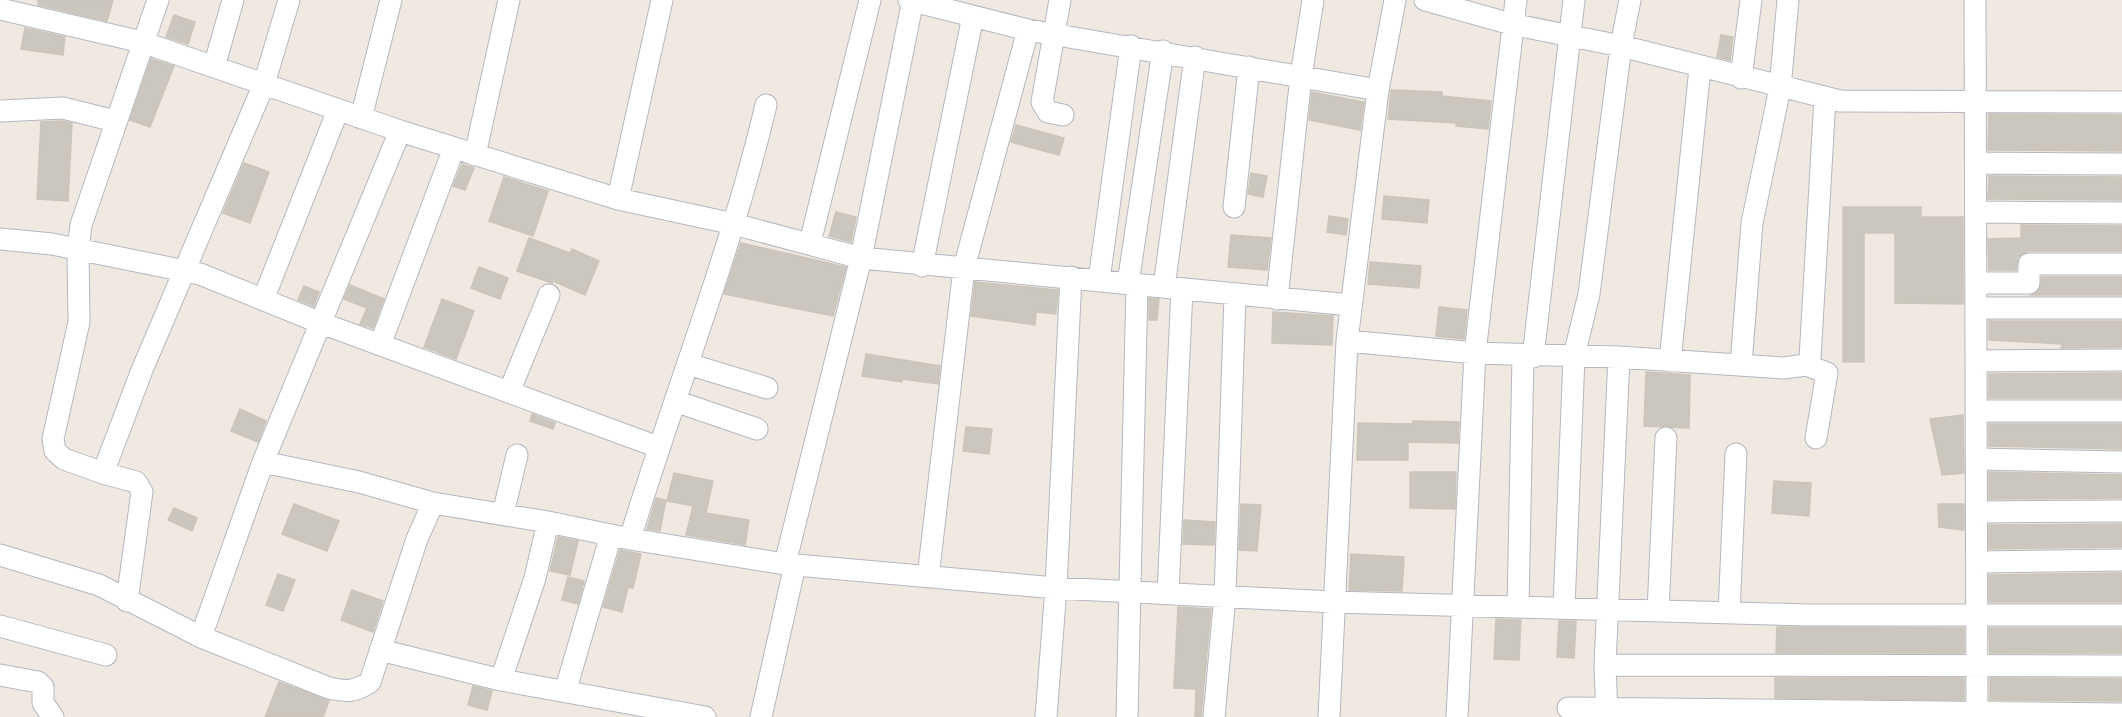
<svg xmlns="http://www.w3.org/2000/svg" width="2122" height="717" font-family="'Nunito Sans',sans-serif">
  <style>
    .building { fill: #cbc7bf; stroke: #cbc5ba; stroke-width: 1.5 }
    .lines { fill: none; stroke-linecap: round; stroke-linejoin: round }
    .minor-casing { stroke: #b4b7c1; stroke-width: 23 }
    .minor { stroke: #fff; stroke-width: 21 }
  </style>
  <rect width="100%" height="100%" fill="#efe9e1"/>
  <path class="building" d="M38,0H113L107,21L38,5Z
    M174,15L195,22L188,44L166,37Z
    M25,28L65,37L63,55L21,49Z
    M1721,35L1733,37L1730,60L1717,57Z
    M151,59L174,66L150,127L130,120Z
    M1391,90L1442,92V96L1491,101L1488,129L1456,126V123L1388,119Z
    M1312,92L1364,102L1360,130L1309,120Z
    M1989,114L2122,115V151L1988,150Z
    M62,121L72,123L68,201L37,199L41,122Z
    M1016,125L1064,138L1059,155L1011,142Z
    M244,163L269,172L250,223L223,213Z
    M462,164L474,168L465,190L453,186Z
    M1251,173L1267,176L1263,197L1248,194Z
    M1989,176L2122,177V200L1988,199Z
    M504,177L548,191L533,236L489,221Z
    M1384,196L1429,200L1427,223L1382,219Z
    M1843,207H1921V217H1963V304L1895,303V233H1864V362H1843Z
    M836,212L856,217L851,242L829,236Z
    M1329,216L1348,219L1346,235L1327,232Z
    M2021,225L2122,226V251H2028L2018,257L2016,270H1989L1988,239L2021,238Z
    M1231,235L1271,238L1267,270L1228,267Z
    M529,238L570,253L572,249L599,261L585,295L553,281L552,283L517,271Z
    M741,243L846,267L833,316L724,294Z
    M1370,262L1421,266L1419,288L1368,284Z
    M479,267L508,278L500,299L471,288Z
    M2042,277H2122V295H2031L2040,289Z
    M975,282L1058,290L1056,314L1036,312L1035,325L971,316Z
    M350,285L384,299L373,328L360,324L367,308L344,299Z
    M304,286L319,292L314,306L298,300Z
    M1149,298L1159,299L1157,320H1149Z
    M442,299L474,311L456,359L424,347Z
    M1439,307L1467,310L1464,339L1436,336Z
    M1273,312L1333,316L1332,345L1272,343Z
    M1989,321H2122V347L2061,348L2062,344L1989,340Z
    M866,354L940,366L938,384L902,379V382L862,376Z
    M1646,372L1690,375L1689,428L1644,426Z
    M2122,373V398H1989V374Z
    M240,409L266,421L258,442L231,431Z
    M532,414L555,423L553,429L530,421Z
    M1963,415L1964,473L1942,475L1930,419Z
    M1413,421L1459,422L1458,443L1408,442V460H1357L1358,423L1413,424Z
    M1989,424H2122V449L1989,446Z
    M966,427L992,429L989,454L963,451Z
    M1410,472H1456L1455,509L1410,508Z
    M1989,472L2122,475V498L1989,499Z
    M674,473L713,481L706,513L749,520L745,545L686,535L693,506L667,501Z
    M1774,481L1811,483L1809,516L1772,513Z
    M656,498L666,500L660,531L647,529Z
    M294,504L339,521L327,551L282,534Z
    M1241,504L1261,505L1257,551L1239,550Z
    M1938,504H1964V530L1939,527Z
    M174,508L197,518L192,531L168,520Z
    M1184,520L1215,522L1214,545L1183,544Z
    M2122,524V547L1989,549V525Z
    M558,537L578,541L570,575L550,571Z
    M620,550L641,554L633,588L628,587L622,612L603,607Z
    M1351,554L1404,557L1402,591L1349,590Z
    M2122,573V602H1989V575Z
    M278,574L295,580L283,611L266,605Z
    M568,577L584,581L578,604L562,600Z
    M352,590L383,601L373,632L341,620Z
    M1178,607L1211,609L1201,717H1195L1196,689L1174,688Z
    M1496,619L1521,620L1519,660L1494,659Z
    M1559,621H1576L1574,658L1557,657Z
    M1777,627L1964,628V653H1776Z
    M1989,628H2122V653H1990Z
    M1775,678H1964V700L1775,698Z
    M1990,678L2122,679V701L1990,700Z
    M279,682L329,701L323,717H265Z
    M473,686L492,691L487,710L468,705Z"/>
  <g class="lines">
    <defs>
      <path id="minor" d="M909,0L1028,30L1378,90
        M1060,0L1042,102L1048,112L1063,115
        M1425,0L1511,24L1621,46L1840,101L2122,102
        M1975,0L1977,717
        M0,9L142,42L400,131L618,199L734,224L861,258L1351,305
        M214,67L233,0
        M1741,78L1751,0
        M0,111L63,108L115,121
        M361,118L391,0
        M475,155L509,0
        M1976,163L2122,164
        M618,199L662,0
        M1234,207L1249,67
        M1976,212L2122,213
        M0,239L52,244L200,274L321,323L658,447
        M810,243L870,0
        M922,266L973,16
        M1099,280L1131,46
        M1128,283L1163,51
        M1977,283H2029V264H2122
        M1164,287L1195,57
        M1277,299L1301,76L1313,0
        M263,300L338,110
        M1977,308H2122
        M1347,341L1475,353L1619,357L1783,368L1806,365L1810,359L1825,98
        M380,345L454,148
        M1533,357L1574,0
        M1670,361L1700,68
        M1977,361L2122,360
        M688,364L767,388
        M1741,365L1752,223L1780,88L1788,0
        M1806,365L1827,373L1816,438
        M509,392L549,295
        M675,401L757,429
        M1977,411H2122
        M1977,459L2122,462
        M263,462L359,482L433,503L548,522L630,539L785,564L1056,588L1333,602L1810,615H2122
        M103,473L64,459L55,451L53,439L79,322L78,249L81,225L158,0
        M1977,512L2122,511
        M503,514L517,455
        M630,539C674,394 731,253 766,105
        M0,555L99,585L201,637L329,688C347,692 355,692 370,682L417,539L433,503
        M1977,562L2122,560
        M785,564L861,258L913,0
        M928,577L964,268L1028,30
        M1168,593L1182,289
        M127,601L142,492L136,482L103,473L142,370L264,84L289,0
        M1518,607L1523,356
        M1564,608L1574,356L1589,294L1621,46L1630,0
        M1658,611L1666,438
        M1729,613L1736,454
        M0,626L106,655
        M201,637L263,462L400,131
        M380,650L501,680L705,717
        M1605,665L2122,666
        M0,675L38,682L43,687V703L53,717
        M501,680L535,578L548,522
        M565,692L611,535
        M1568,708L2122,714
        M761,717L795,565
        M1046,717L1056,588L1071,277
        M1127,717L1137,284
        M1214,717L1225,596L1235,295
        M1329,717L1347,341L1378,90L1395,0
        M1457,717L1475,353L1516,0
        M1607,717L1605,665L1619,357"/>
    </defs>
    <use href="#minor" class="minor-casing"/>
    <use href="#minor" class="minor"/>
  </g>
</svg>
